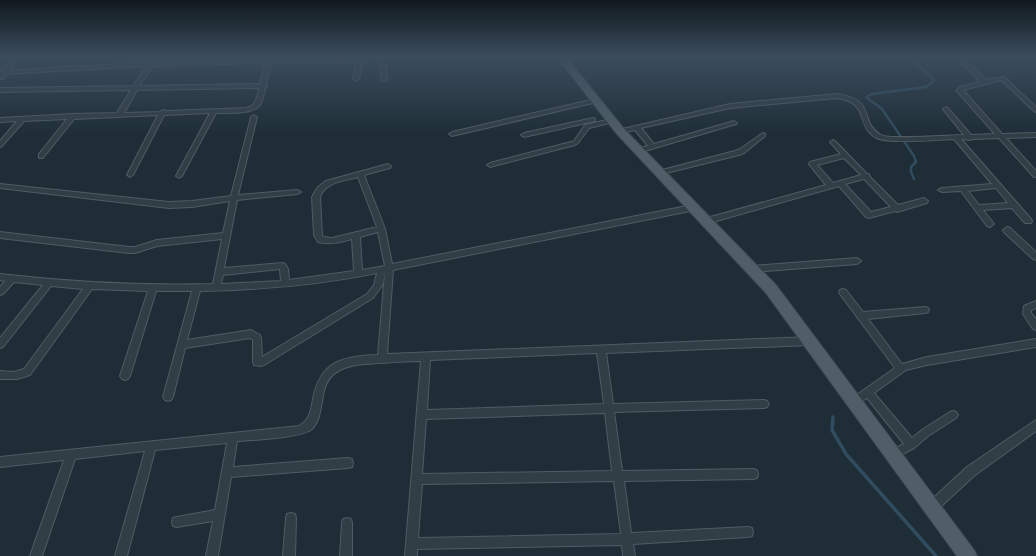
<svg xmlns="http://www.w3.org/2000/svg" width="1036" height="556" font-family="Inter,sans-serif">
  <style>
    .lines { fill: none; stroke-linecap: round; stroke-linejoin: round }
    .stream-far1 { stroke: #304c5e; stroke-width: 2.5 }
    .stream { stroke: #304c5e; stroke-width: 3.5 }
    .minor-casing { stroke: #4f5c65; stroke-width: 2 }
    .tertiary-casing { stroke: #4f5c65; stroke-width: 2 }
    .primary-casing { stroke: #3e4a53; stroke-width: 2 }
    .minor { fill: #323e46; fill-rule: evenodd }
    .tertiary { fill: #323e46; fill-rule: evenodd }
    .primary { fill: #4f5e67; fill-rule: evenodd }
  </style>
  <rect width="100%" height="100%" fill="#1e2d36"/>
  <g class="lines">
    <path class="stream-far1" d="M907,57L931,76L934,81L926,87L872,94L866,97L882,109L914,156L916,162L911,167V172L914,179"/>
    <path class="stream" d="M833,417L832,430L846,454L936,556"/>
    <defs>
      <path id="minor" d="M153,57H159L155,62L266,60L267,57H271V60L353,58L359,60L372,57H386L387,80L384,82L381,80L380,59L362,63L359,79L356,81L353,79L356,63L353,62L271,63L266,85L267,86L265,88C264,93 263,99 261,103C256,115 227,113 216,113L182,176L179,178L176,176L210,113L164,115L133,175L130,177L127,175L158,115L74,119L43,158H39V154L67,119L24,121L2,146L0,147V141L17,121L0,122V118L73,114L117,113L131,90L0,92V88L133,86L147,66L4,74L1,72L2,71L150,62ZM265,63L260,84L139,86L153,66ZM259,88C257,97 257,105 247,108L166,111L163,110L160,112L124,113L137,90Z
        M957,57H963L986,80L1004,77L1036,107V112L1034,111L1001,80L963,90L1002,134L1036,133V137L1006,138L1036,171V177H1034L999,138L973,139L970,140L961,139L1031,219L1032,221L1031,223H1025L1012,208L983,210L994,224L990,227L987,226L961,191L942,192L938,190L942,188L992,184L954,139C938,140 889,144 877,138C855,127 871,103 837,98L730,108L641,128L654,144L734,121L737,123L736,124L638,153L635,151L636,149L648,146L635,130L620,133L617,131L618,130L730,104L837,94C878,100 858,122 881,135C890,140 950,135 964,135L943,109L946,107L948,108L971,135L995,134L956,90L960,87L980,82ZM996,188L1008,203L979,205L968,191Z
        M595,99L597,100V102L452,136L449,134L452,132Z
        M254,115L257,117L238,195L297,190L301,192L297,194L237,200L224,268L282,263L285,264L288,269L289,280L354,271L352,239C341,242 330,245 318,242L314,235L312,197L318,187L326,181L388,164L391,166L390,168L364,175L385,229L392,264L692,205L695,206L696,208L695,210L660,217L393,270L387,354L810,337L813,338L814,341L813,344L810,345L606,353L613,404L764,400L767,401L769,404L767,407L764,408L614,412L622,471L753,469L757,470L758,474L757,478L753,479L624,481L631,533L748,527L752,528L753,532L752,536L748,537L633,544L635,556H623L622,545L417,549V556H405L421,361C408,361 395,362 382,363C359,364 330,364 324,391C321,403 321,420 312,429C302,438 253,440 237,441L233,467L348,458L352,459L353,463L352,467L348,468L231,477L218,556H206L213,521L177,527L173,526L172,522L173,518L177,517L215,510L227,443L155,450L127,556H115L145,451L75,459L42,556H30L64,460L0,467V457L299,426C310,420 311,410 313,399C320,361 343,356 378,355L385,272L383,284L373,298L264,365L261,366L254,365L253,362V340L250,338L185,348L173,397L171,400L168,401L165,400L163,397L192,291H156L130,376L128,379L125,380L122,379L120,376L148,291L92,289L30,375L17,379H0V371L14,372L24,369L83,289L51,286L3,347L0,348V338L43,285L14,282L3,294L0,295V287L5,281L0,280V274C71,282 141,286 213,284L222,239L157,246L135,253H129L0,238V232L129,247H135L157,240L223,233L230,201L192,207L169,208L0,188V184L169,202L192,201L231,196L251,117ZM358,177L377,227L332,238L323,237L322,235L320,197C325,182 344,181 358,177ZM378,232L385,266L362,270L360,237ZM280,269L281,281L221,284L223,275ZM377,273L374,285L367,294L262,357L261,338L260,335L251,330L187,340L200,291C260,290 318,285 377,273ZM597,353L604,404L427,410L430,360ZM605,413L612,471L422,474L426,419ZM614,481L621,534L418,538L422,484Z
        M593,118L595,119V121L524,137L521,135L524,133Z
        M611,119L614,121L613,122L589,128L578,143L575,145L490,167L487,165L490,163L571,142L574,141L585,125Z
        M763,133L765,134V136L744,153L739,155L658,175L655,173L658,171L735,151L740,149Z
        M833,140L835,141L867,174H869L870,177L898,205L924,198L928,201L927,203L897,212L895,211L869,218L866,217L839,186L706,224L703,223L702,221L703,219L826,185L809,164L810,162L841,154L830,142ZM844,158L861,175L833,183L817,165ZM864,179L891,207L871,212L845,184Z
        M1007,227L1010,228L1036,252V260L1033,259L1004,232L1003,230Z
        M857,258L861,261L857,264L752,272L749,271L748,269L749,267L752,266Z
        M843,289L846,290L863,312L925,307L928,308L929,310L928,312L925,313L868,319L902,364L927,357L1036,339V347L927,365L906,370L874,393L912,438L922,430L950,412L953,411L956,412L958,415L956,418L928,436L914,448L893,459L889,457L888,454L889,451L904,444L867,398L854,406L851,405L849,402L851,399L895,368L840,294L839,292L840,290Z
        M1036,301V308L1031,310V313L1036,319V330L1033,329L1023,314L1024,306Z
        M1036,420V431L975,475L936,511L932,512L928,511L927,507L928,503L967,467Z
        M291,513L295,514L296,518L295,556H283L286,518L287,514Z
        M347,518L351,519L352,523V556H340L342,523L343,519Z"/>
      <path id="tertiary" d="M11,57H18L3,79H0V72Z"/>
      <path id="primary" d="M557,57H566L624,129L776,285L974,550L977,556H957L766,293L616,133Z"/>
    </defs>
    <use href="#minor" class="minor-casing"/>
    <use href="#tertiary" class="tertiary-casing"/>
    <use href="#primary" class="primary-casing"/>
    <use href="#minor" class="minor"/>
    <use href="#tertiary" class="tertiary"/>
    <use href="#primary" class="primary"/>
  </g>
  <linearGradient id="sky" x2="0" y2="1"><stop stop-color="#10191e"/><stop offset="0.42" stop-color="#3b4c5d"/><stop offset="1" stop-color="#3b4c5d" stop-opacity="0"/></linearGradient>
  <rect width="1036" height="135" fill="url(#sky)"/>
</svg>
